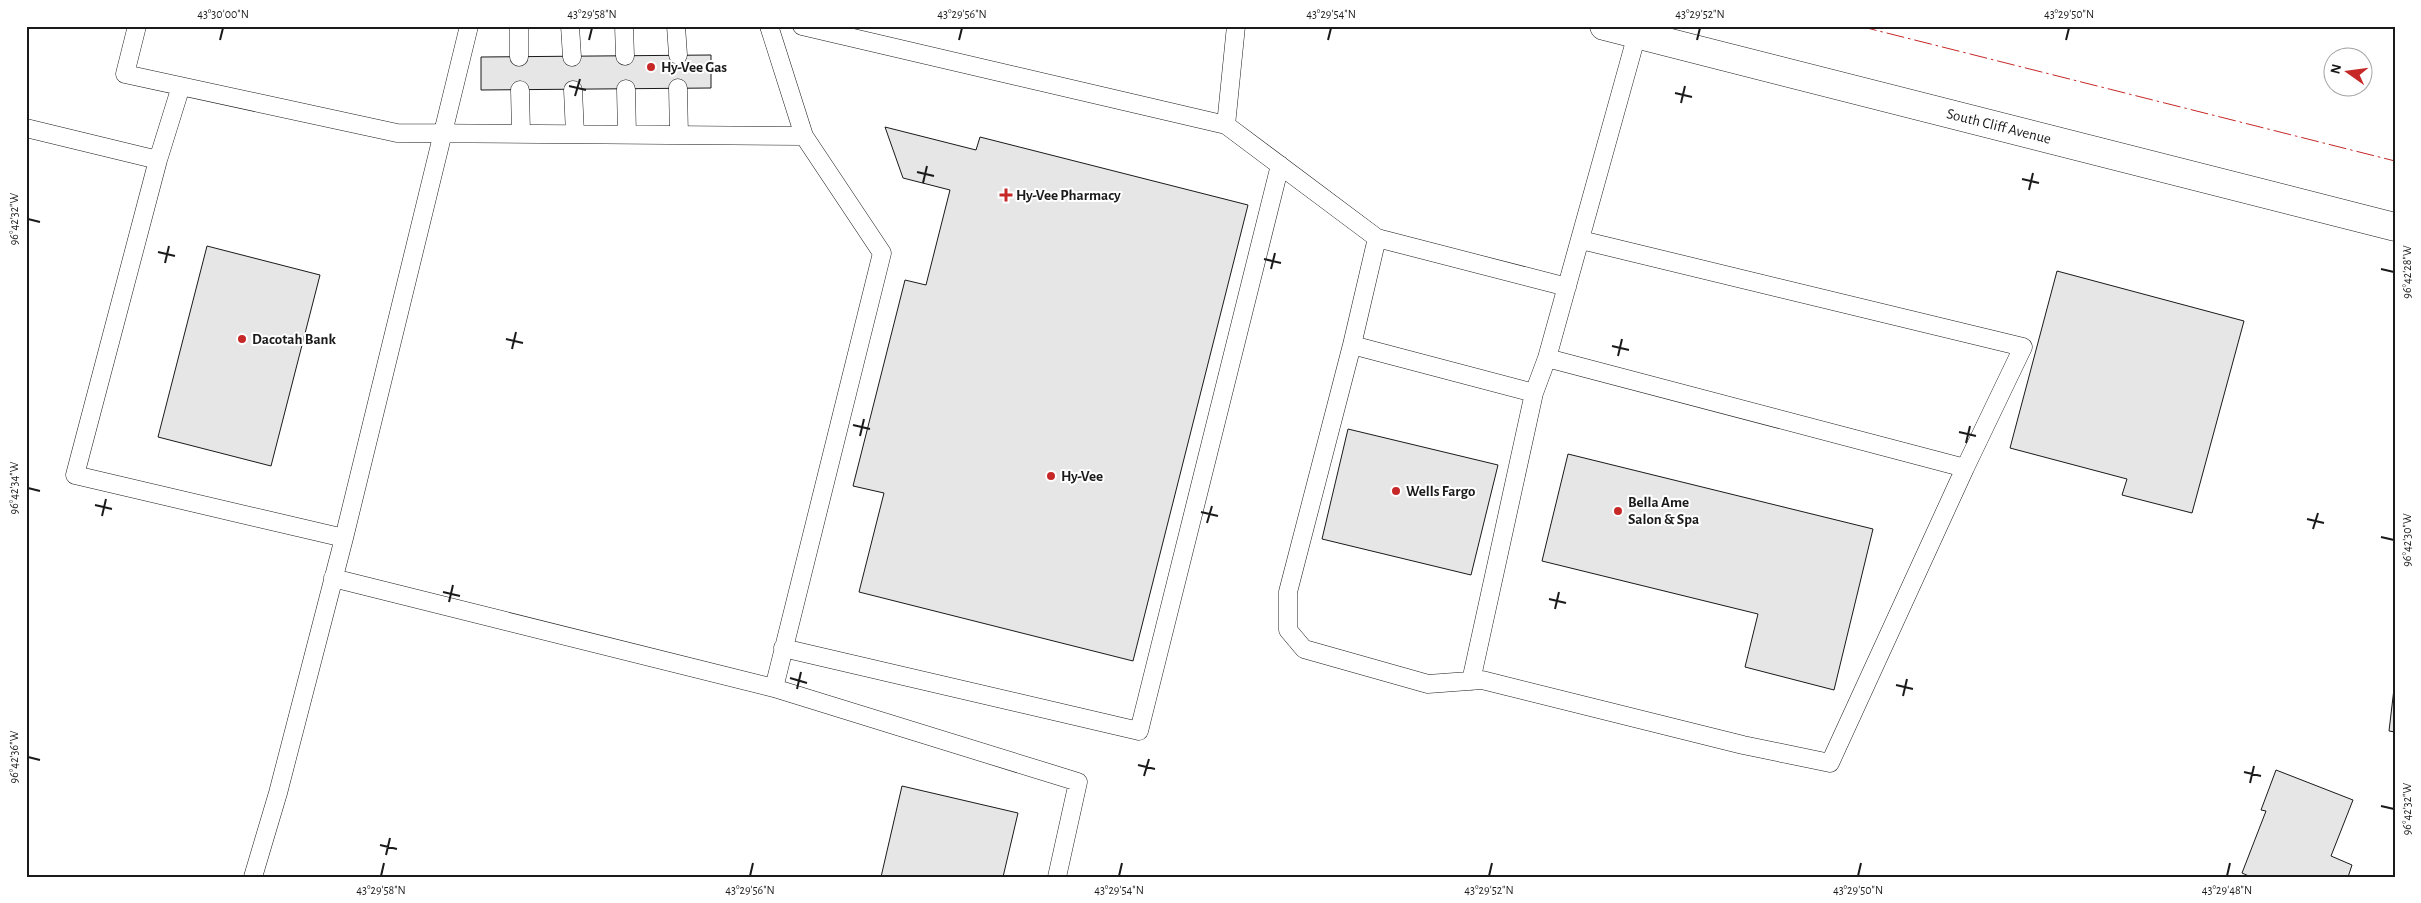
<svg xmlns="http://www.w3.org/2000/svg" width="2421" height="903" font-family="'Alegreya Sans',sans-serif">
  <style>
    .building { fill: #e6e6e6; stroke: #1a1a1a }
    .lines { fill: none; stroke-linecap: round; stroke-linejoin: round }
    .service-casing { stroke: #1a1a1a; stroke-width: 19 }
    .secondary-casing { stroke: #1a1a1a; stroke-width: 29 }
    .service { stroke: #fff; stroke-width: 18 }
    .secondary { stroke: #fff; stroke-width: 28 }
    .power { stroke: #c62828; stroke-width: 1; stroke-dasharray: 18 4 2.5 4; stroke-linecap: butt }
    .ticks { fill: none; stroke: #1a1a1a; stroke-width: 2 }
    .poi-dot { fill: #c62828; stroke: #fff; stroke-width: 2 }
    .labels { text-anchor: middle; stroke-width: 4; stroke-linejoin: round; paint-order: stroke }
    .poi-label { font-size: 15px; font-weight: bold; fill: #1a1a1a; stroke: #fff; text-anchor: start }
    .street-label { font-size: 15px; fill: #1a1a1a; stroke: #fff }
    .neatline { fill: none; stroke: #1a1a1a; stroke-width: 2 }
    .ticks-label { font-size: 12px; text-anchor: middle; fill: #1a1a1a }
  </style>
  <rect width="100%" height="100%" fill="#fff"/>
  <path class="building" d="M711,55V88L481,90V57Z
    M885,127L976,150L980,137L1248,205L1133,661L859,592L884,493L853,486L905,280L926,285L950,190L903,178Z
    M207,246L320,275L271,466L158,437Z
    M2057,271L2244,321L2192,513L2122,495L2127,479L2010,448Z
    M1348,429L1498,465L1471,575L1322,539Z
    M1568,454L1873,529L1834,690L1745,667L1758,614L1542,561Z
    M2395,680V732L2389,731Z
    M2276,770L2353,800L2331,856L2352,865L2348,877H2251L2242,873L2266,811L2261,810Z
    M902,786L1018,813L1003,877H881Z"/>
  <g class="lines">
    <defs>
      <path id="service" d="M137,26L125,74L397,133L804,136L769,26
        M519,26V57
        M570,26L572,57
        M624,26L625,56
        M676,26L678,55
        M802,26L1226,125L1236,26
        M678,88L679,135
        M626,89L627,134
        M520,90L521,133
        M573,90L575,134
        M1226,125L1377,238L1567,287
        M26,128L158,160L181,86
        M804,136L882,253L774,688L1078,782L1057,877
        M158,160L75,475L344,538
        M1377,238L1352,345L1534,393L1547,358L1965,468L2023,347L1581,240
        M1352,345L1288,592V630L1304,649L1428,684L1482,680L1743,745L1830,763L1965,468
        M1547,358L1637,34
        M333,578L774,688
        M783,648L1139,731L1280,165
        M1471,681L1534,393
        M253,877L278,793L344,538L469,26"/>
      <path id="secondary" d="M1604,26L2395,227"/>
    </defs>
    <use href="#service" class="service-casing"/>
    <use href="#secondary" class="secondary-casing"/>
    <use href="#service" class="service"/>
    <use href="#secondary" class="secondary"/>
    <path class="power" d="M1859,26L2395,161"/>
  </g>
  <path class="ticks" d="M220,40L223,28M589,40L592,28M959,40L962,28M1328,40L1331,28M1697,40L1700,28M2066,40L2069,28M569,86L586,90M1675,93L1692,97M575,96L580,79M1681,103L1685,86M917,172L934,176M2022,179L2039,183M923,183L927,166M2029,190L2033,173M28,219L40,222M158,252L175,256M1264,259L1281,263M165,263L169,246M1271,269L1275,253M2381,269L2394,272M506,339L523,343M1612,346L1629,350M512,349L516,332M1618,356L1622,339M853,425L870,429M1959,432L1976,436M860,436L864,419M1966,443L1970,426M28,488L40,491M95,505L112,509M1201,512L1218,516M102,516L106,499M2307,519L2324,523M1207,523L1212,506M2313,529L2318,513M2381,537L2394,540M443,592L460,596M1549,599L1566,603M449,602L453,585M1555,609L1559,592M790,678L807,683M1896,685L1913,689M797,689L801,672M1903,696L1907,679M28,757L40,760M1138,765L1155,769M2244,772L2261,776M1144,776L1149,759M2250,783L2254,766M2381,806L2394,809M380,845L397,849M386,855L390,838M381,876L384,863M750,876L753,863M1119,876L1122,863M1489,876L1492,863M1858,876L1861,863M2227,876L2230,863"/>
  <g class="poi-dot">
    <circle cx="651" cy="67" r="5"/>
    <path d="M1003.5 187.5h5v5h5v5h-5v5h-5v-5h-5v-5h5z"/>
    <circle cx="242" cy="339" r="5"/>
    <circle cx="1051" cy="476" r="5"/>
    <circle cx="1396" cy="491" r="5"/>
    <circle cx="1618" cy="511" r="5"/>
  </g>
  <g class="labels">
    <g class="poi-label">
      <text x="661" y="72">Hy-Vee Gas</text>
      <text x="1016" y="200">Hy-Vee Pharmacy</text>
      <text x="252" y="344">Dacotah Bank</text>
      <text x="1061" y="481">Hy-Vee</text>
      <text x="1406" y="496">Wells Fargo</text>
      <text x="1628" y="507">Bella Ame<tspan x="1628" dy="17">Salon &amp; Spa</tspan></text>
    </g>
    <g class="street-label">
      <text transform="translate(1999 126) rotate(14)" y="5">South Cliff Avenue</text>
    </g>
  </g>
  <rect width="2421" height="903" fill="none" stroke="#ffffff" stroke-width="55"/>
  <g transform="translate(2348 72) rotate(284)"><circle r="24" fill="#ffffff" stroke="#a3a3a3"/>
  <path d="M0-4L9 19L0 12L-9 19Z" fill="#c62828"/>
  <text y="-8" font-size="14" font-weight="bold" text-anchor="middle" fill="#1a1a1a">N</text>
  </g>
  <rect x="28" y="28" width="2366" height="848" class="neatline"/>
  <g class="ticks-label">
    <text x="223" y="18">43°30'00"N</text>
    <text x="592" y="18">43°29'58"N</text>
    <text x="962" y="18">43°29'56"N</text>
    <text x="1331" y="18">43°29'54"N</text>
    <text x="1700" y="18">43°29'52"N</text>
    <text x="2069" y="18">43°29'50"N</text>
    <text transform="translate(14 219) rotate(-90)" y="4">96°42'32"W</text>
    <text transform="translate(2407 272) rotate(-90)" y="4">96°42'28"W</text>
    <text transform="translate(14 488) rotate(-90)" y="4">96°42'34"W</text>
    <text transform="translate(2407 540) rotate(-90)" y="4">96°42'30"W</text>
    <text transform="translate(14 757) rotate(-90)" y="4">96°42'36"W</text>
    <text transform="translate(2407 809) rotate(-90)" y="4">96°42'32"W</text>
    <text x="381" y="894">43°29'58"N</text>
    <text x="750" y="894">43°29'56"N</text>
    <text x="1119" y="894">43°29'54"N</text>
    <text x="1489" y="894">43°29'52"N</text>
    <text x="1858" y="894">43°29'50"N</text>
    <text x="2227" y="894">43°29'48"N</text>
  </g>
</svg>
